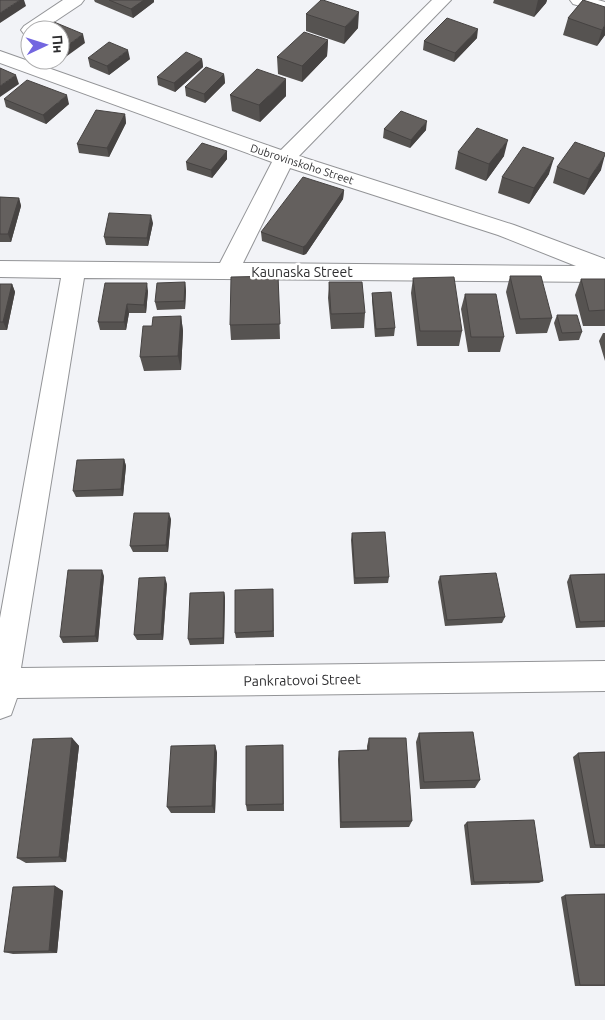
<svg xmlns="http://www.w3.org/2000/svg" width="605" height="1020" font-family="Ubuntu,sans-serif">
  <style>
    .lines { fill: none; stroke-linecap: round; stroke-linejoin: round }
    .minor-casing { stroke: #939497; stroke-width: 2 }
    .minor { fill: #fff; fill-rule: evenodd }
    .wall { fill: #565351 }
    .shaded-wall { fill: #464342 }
    .building { fill: #64605e; stroke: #464342 }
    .labels { text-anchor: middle; stroke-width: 5; stroke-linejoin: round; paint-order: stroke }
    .far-street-label { font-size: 11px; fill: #2e2e30; stroke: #fff }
    .street-label { font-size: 14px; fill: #2e2e30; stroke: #fff }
  </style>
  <rect width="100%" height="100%" fill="#f2f3f7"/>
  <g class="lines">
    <defs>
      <path id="minor" d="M63,0H84L81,4L42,30H30V36L24,34L21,30L24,26Z
        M432,0H451L299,156L514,225L605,259V282L84,278L21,668L605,661V691L17,698L11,715L0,719V618L61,278L0,277V261L220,263L272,162L0,63V51L281,150ZM290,168L498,235L576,266L243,263Z
        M570,0H598L605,2V13L573,4Z"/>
    </defs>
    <use href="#minor" class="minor-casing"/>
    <use href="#minor" class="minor"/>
  </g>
  <path class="wall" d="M94,0H154V2L133,18L95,2Z
    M494,0H547L546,3L534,17L493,3Z
    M583,0L605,35L597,46L563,35L568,18Z
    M306,14L358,28L344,44L306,31Z
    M477,38L454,62L423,50L424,41Z
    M328,40L327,56L302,82L278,74L277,57Z
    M88,58L130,59L109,75L90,67Z
    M202,59L203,67L175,92L158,85L157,77Z
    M224,74L225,83L205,103L186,96L185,87Z
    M230,95L286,96L260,122L232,111Z
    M4,99L69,104L46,124L6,107Z
    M125,114L126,123L109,157L79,153L77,144Z
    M384,129L426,130L410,148L383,138Z
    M227,151V159L212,178L187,170L186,162Z
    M458,152L504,156L486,181L455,169Z
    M557,167L601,170L584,195L553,183Z
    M549,174L529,204L498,193L502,177Z
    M344,190L343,199L306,254L303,255L262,241L261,232Z
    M0,197L19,198L21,206L11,242H0Z
    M153,223L148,246L106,245L104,237Z
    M278,276L280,339L231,340L230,325Z
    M510,276L552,318L547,333L516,334L506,292Z
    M413,278L462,331L459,346H417L411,293Z
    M581,279H605V326H583L575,295Z
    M185,282L186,291L185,309L157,310L155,302Z
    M329,282L365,313L364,328L331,329L328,298Z
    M0,284H12L15,292L7,330H0Z
    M148,291L146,313H129L126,330H100L98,322Z
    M372,293L395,328L394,336L375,337L372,301Z
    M465,294L504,337L500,352H468L461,309Z
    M557,315L582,332L579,340L559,341L554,323Z
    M181,316L183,331L181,370L144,371L140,357L152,326Z
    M603,333H605V361L599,341Z
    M124,459L126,466L123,496L76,497L73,491Z
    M171,519L168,552H133L130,546Z
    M352,533L389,577L388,583L354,584L351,540Z
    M605,574V627L576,628L567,582L570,575Z
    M104,576L98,642L63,643L60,637Z
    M440,576L505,617L502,623L445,626L438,582Z
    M167,584L163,640H137L134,635Z
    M273,589L274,637L236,638L235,633Z
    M224,592L225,598L224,644L190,645L188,639Z
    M419,733L480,780L475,788L420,789L416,742Z
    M72,738L79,746L66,862L26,863L17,858Z
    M369,738L412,821L409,827L340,828L338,759L339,751L367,750V746Z
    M215,745L217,753L215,813H171L167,807Z
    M283,745L284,811H247L246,805Z
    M605,752V848H590L573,757L578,753Z
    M467,822L543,881L539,883L471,885L464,825Z
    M55,886L63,891L57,953L13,954L4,952Z
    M605,894V986H575L561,897L565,895Z"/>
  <path class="shaded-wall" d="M20,0H24L26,6L0,23V13Z
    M144,0H154V2L133,18L131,9Z
    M538,0H547L546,3L534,17Z
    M359,12L358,28L344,44L345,27Z
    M605,25V35L597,46L602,30Z
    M478,29L477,38L454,62L455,53Z
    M83,34L85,43L60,61V51Z
    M328,40L327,56L302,82V66Z
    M128,50L130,59L109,75L107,66Z
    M202,59L203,67L175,92L174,83Z
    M224,74L225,83L205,103L204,94Z
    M16,75L19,84L0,97V86Z
    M286,79V96L260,122L259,105Z
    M67,95L69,104L46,124L43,115Z
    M125,114L126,123L109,157L107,148Z
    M427,121L426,130L410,148L411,140Z
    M508,140L504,156L486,181L489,164Z
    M227,151V159L212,178L211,170Z
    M605,155L601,170L584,195L589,179Z
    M554,158L549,174L529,204L534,188Z
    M344,190L343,199L306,254L303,255V247Z
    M19,198L21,206L11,242L8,234Z
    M151,215L153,223L148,246L147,238Z
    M185,282L186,291L185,309L184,301Z
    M147,283L148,291L146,313L144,305Z
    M12,284L15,292L7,330L3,322Z
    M127,304L129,313L126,330L124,322Z
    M181,316L183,331L181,370L178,356Z
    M124,459L126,466L123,496L121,489Z
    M169,513L171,519L168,552L166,545Z
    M102,570L104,576L98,642L95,636Z
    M165,577L167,584L163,640L161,634Z
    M224,592L225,598L224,644L223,638Z
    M72,738L79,746L66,862L59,857Z
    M215,745L217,753L215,813L212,806Z
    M55,886L63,891L57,953L49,951Z"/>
  <path class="building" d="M0,0H20L0,13Z
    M109,0H144L131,9Z
    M321,0H323L359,12L345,27L306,14Z
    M583,0L605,7V25L602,30L568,18Z
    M447,18L478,29L455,53L424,41Z
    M54,22L83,34L60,51V30H43Z
    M304,32L328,40L302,66L277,57Z
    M109,42L128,50L107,66L88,58Z
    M186,52L202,59L174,83L157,77Z
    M206,67L224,74L204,94L185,87Z
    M0,68L16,75L0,86Z
    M257,69L286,79L259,105L230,95Z
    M27,80L67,95L43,115L4,99Z
    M96,110L125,114L107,148L77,144Z
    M401,111L427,121L411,140L384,129Z
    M477,128L508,140L489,164L458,152Z
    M575,142L605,153V155L589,179L557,167Z
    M202,143L227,151L211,170L186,162Z
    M523,147L554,158L534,188L502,177Z
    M303,177L344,190L306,245L303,247L261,232Z
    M0,197L19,198L8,234H0Z
    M109,213L151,215L147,238L104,237Z
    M278,276L280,324L230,325L231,277Z
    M510,276H541L552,318L520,319Z
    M454,277L462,331H420L413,278Z
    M581,279H605V310L589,311Z
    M185,282L184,301L155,302L157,283Z
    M329,282H362L365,313L331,314Z
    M105,283H147L144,305L127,304L124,322H98Z
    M0,284H12L3,322H0Z
    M391,292L395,328L376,329L372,293Z
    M465,294H496L504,337H471Z
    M557,315H577L582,332L562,333Z
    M181,316L178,356L140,357L143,326H152L153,317Z
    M124,459L121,489L73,491L77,460Z
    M134,513H169L166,545L130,546Z
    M385,532L389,577L355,578L352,533Z
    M68,570H102L95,636L60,637Z
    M496,573L505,617L447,620L440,576Z
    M605,574V621L580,622L570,575Z
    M165,577L161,634L134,635L139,578Z
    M273,589V631L235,633V590Z
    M224,592L223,638L188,639L190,593Z
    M473,732L480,780L424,782L419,733Z
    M72,738L59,857L17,858L33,739Z
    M369,738H406L412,821L341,822L339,751L369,750Z
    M215,745L212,806L167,807L171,746Z
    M283,745V804L246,805V746Z
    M605,752V845H595L578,753Z
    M534,820L543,881L474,882L467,822Z
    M55,886L49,951L4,952L13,887Z
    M605,894V985H580L565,895Z"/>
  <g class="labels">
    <g class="far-street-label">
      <text transform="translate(302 164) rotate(18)" y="4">Dubrovinskoho Street</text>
    </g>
    <g class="street-label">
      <text x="302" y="277">Kaunaska Street</text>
      <text transform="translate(302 680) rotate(-1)" y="5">Pankratovoi Street</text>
    </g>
  </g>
  <g transform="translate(45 45) rotate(86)"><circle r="24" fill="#ffffff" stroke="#ababac"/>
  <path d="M0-4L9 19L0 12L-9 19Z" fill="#7366e0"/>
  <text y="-8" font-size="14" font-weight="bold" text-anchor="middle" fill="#2e2e30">Пн</text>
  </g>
</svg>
